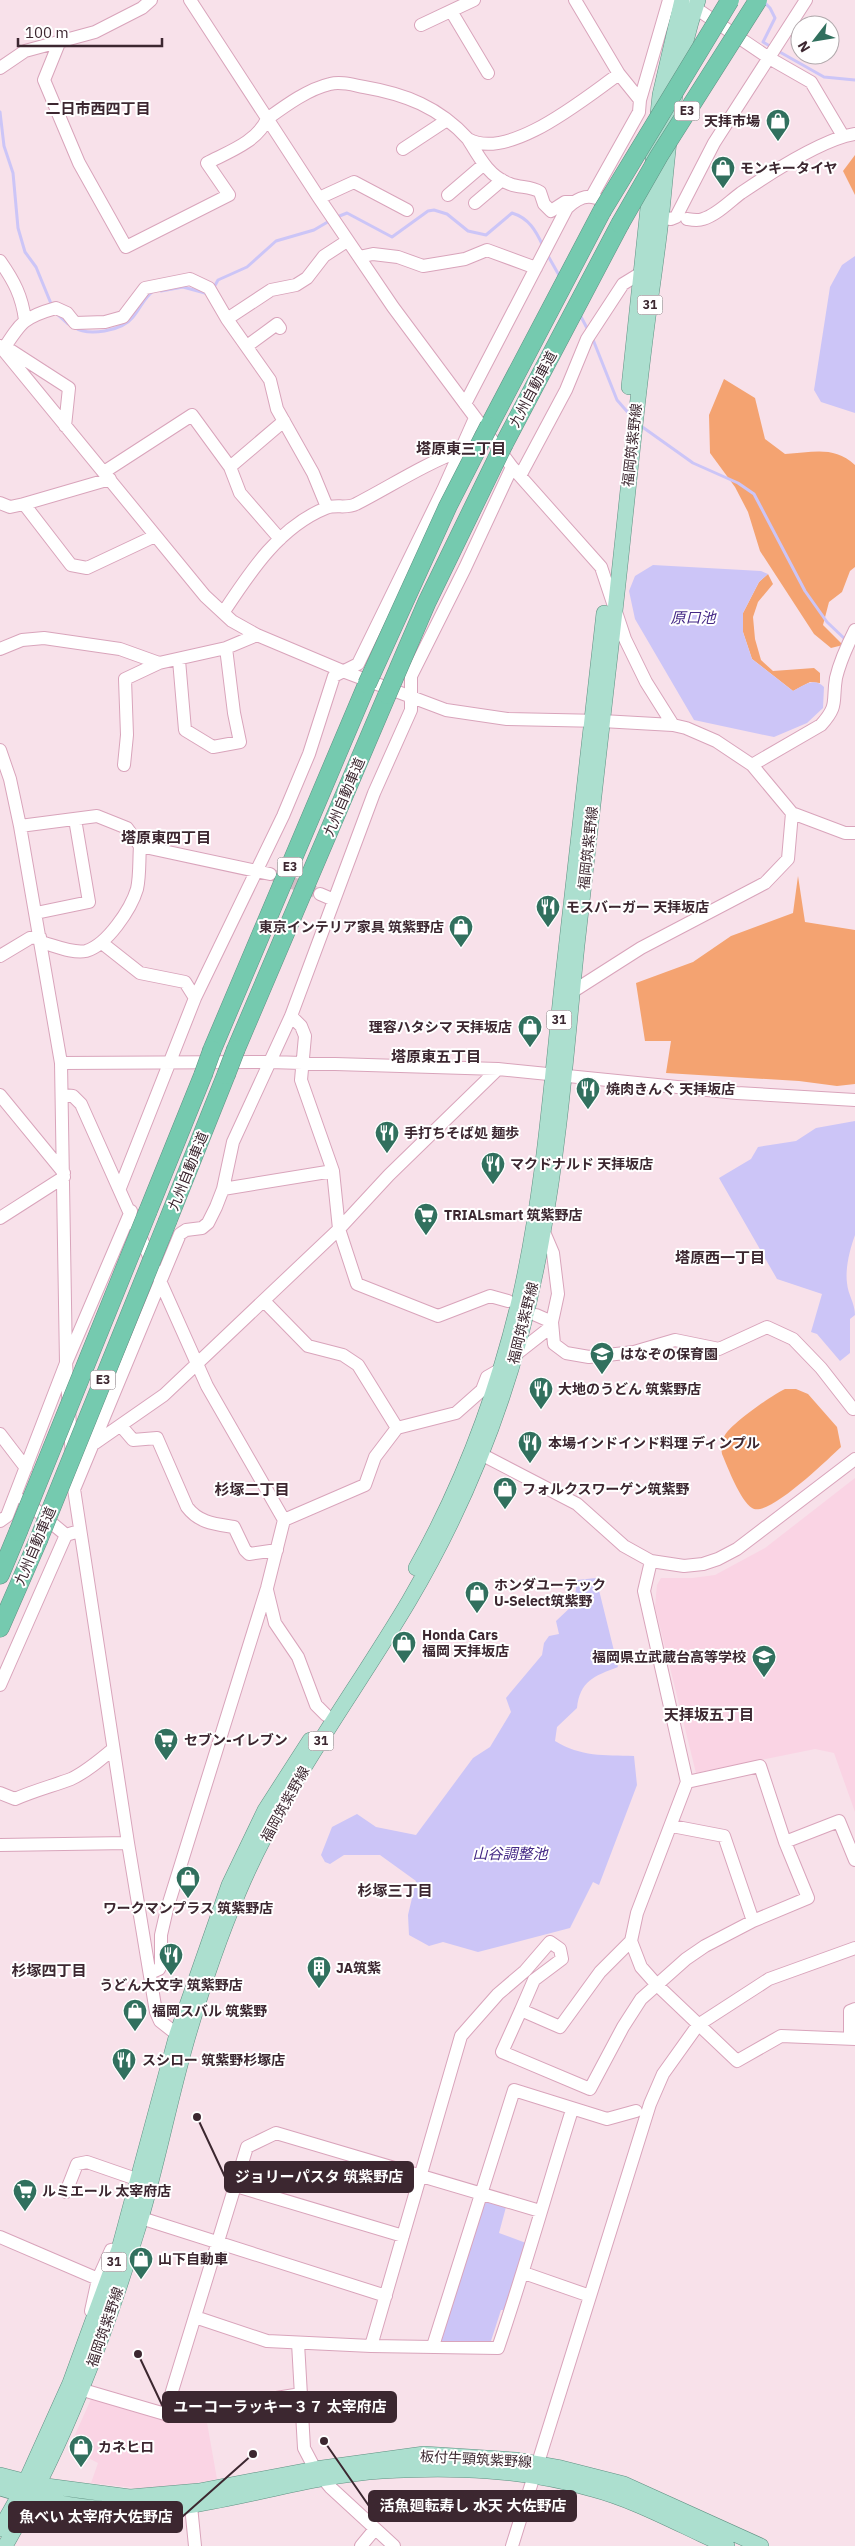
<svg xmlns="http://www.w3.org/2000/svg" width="855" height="2546" font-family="'IBM Plex Sans','Noto Sans JP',sans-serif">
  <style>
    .built { fill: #fad4e4 }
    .forest { fill: #f4a371 }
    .water { fill: #ccc5f7 }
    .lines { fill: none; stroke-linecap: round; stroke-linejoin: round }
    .stream { stroke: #ccc5f7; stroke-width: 3 }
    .minor-tunnel { stroke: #d2bcc5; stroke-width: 12; stroke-dasharray: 12 6; stroke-linecap: butt }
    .minor-casing { stroke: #d9a4bb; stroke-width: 14 }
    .major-casing { stroke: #619183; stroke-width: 16 }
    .highway-casing { stroke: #619183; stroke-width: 19 }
    .minor { stroke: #fff; stroke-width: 12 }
    .major { stroke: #acdfcf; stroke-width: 15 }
    .highway { stroke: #75caaf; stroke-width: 18 }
    .highway-bridge-casing { stroke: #619183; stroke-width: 19; stroke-linecap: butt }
    .highway-bridge { stroke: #75caaf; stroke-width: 18 }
    .labels { text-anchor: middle; stroke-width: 4; stroke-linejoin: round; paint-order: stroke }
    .shield { fill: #fff; stroke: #76686e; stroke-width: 1 }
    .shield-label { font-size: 12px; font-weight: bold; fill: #3c2730 }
    .poi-label { font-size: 14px; font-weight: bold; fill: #3c2730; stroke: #fff; text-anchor: start }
    .street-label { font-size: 14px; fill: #3c2730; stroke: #fff }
    .neighbourhood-label { font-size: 15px; font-weight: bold; fill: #3c2730; stroke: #fff }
    .water-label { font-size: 15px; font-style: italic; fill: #442885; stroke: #fff }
    .leader { fill: none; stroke: #3c2730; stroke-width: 2 }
    .callout-dot { fill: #3c2730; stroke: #fff; stroke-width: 2 }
    .callout { fill: #3c2730; stroke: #3c2730; stroke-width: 2 }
    .callout-label { font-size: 15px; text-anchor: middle; font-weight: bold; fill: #fff }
  </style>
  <rect width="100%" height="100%" fill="#f8e1ea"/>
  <path class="built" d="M855,1478V1812L834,1753L815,1749L696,1773L655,1607L657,1585L661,1578H692L715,1575L765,1548Z
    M92,2397L130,2411L158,2416L175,2418L206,2417L217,2479L172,2488H135L91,2483L98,2463L69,2448Z"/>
  <path class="forest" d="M855,155V195L843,171Z
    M724,379L755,398L765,439L785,454C812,453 833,445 855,465V567L850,571L842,592L829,602L823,625L843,645L831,648L814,634L760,551L748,512L735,487L710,453L709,415Z
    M768,574L773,584L758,602L753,617L755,639L761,660L773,671L814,668L820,673V683L810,682L793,691L752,659L743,632V613L759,582Z
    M798,876L805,922L855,930V1084L837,1086L799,1081L666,1073L671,1041H645L636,983L693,962L731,936L793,913Z
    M785,1389H796L808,1394L837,1427L841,1447C828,1459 767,1519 752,1508C740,1500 728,1468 722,1454C721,1448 721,1441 725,1435C732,1423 772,1395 785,1389Z"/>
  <path class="water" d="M855,256V413L821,402L814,390L830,287L842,265Z
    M653,565L761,571L768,574L759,582L743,613V632L752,659L793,691C804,685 814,677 824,687L823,708L807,723L774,737L694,720L635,619L629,591L635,576Z
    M855,1121V1235C850,1249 845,1268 847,1283C848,1295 855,1303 855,1315L850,1319V1353L840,1361L817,1334L811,1332L822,1294L777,1279L719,1178L751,1159L758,1147L796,1141L816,1128Z
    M596,1578L618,1667C594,1676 580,1681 577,1708L557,1727L555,1741C581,1757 604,1755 634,1756L637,1785L599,1885L593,1882L570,1928L478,1952L443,1942L429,1946L409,1935L408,1915L416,1881L380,1855H344L330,1864L325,1862L321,1855L332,1827L357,1814L376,1827L416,1835L473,1758L490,1747L511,1712L506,1698L542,1655L544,1643L549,1636L559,1634L556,1621L574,1604L577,1580Z
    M487,2202L506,2207L499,2233L526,2243L506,2310H501L490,2344H444L440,2340L484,2203Z"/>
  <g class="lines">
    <path class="stream" d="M763,1L770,8L775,18L763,42L773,48
      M778,51L824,77L855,80
      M0,112L4,146L13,173L18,228L25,252L36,267L52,306
      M337,217L347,213L392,237L428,211L434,210L447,214L468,231L486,235L512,213C529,218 536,231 543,246
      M547,254L560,277
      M213,289L218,280L247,267L276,241L314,230L331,220
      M161,291L183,287L205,293L208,292
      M579,313L588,330
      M58,315L68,324
      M74,327C88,337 122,331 133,317C140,309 144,298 152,292
      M592,337L617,400L631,416
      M641,426L693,463L738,483L754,494L805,591L827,622L847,641"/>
    <path class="minor-tunnel" d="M270,874L320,894"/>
    <defs>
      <path id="minor" d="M190,0L319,198L393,307L512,467L601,567L625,639L646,682L673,725
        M575,0L619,74L640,100
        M688,3L769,58L811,82L843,136
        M451,11L488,73
        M421,25L474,0
        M59,43L44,80L79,163L126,247L229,195L207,163C228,152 257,142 267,119C285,106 308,89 330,84C341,81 353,85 364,87C405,94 439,107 468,139C509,162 586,97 619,74
        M0,68L25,51L95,32L142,8L151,0
        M468,139C479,157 489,177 510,184C520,188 531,186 540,192L544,204L551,211L565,202H573
        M403,149L447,120
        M448,195L483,165
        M592,196L639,112L640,100L669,0
        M319,198L354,182L407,210
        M475,203L502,180
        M653,216L671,219L676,217L714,143L806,0
        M687,219C693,220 698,221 703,219C717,215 730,201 741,193C769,174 823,139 855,134
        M359,257L373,254L398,257L423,266L465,259L487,250L536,268
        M0,261C14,281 22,296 25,320
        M227,319L271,290L296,285L307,278L324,256L347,241
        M0,346L205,596L232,621L257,635L345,672L446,710L507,719L602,721L673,725L686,728L716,741L752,765L792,813L845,833H855
        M247,346L277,324L280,328
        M7,348L69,388L65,426
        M3,350C21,322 24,317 56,308L67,313L75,323L105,322L123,317L145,288L190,279L209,288L227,319L270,380L277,409L313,473L327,507
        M465,404L567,208C575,200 586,194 596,198
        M230,467L284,421
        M104,472L192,415L230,467L240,493L280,539
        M520,476L566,390L587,339L623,284L641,273
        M0,503L10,507L24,504L110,479
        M24,504L71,565L87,568L155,536
        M223,613C250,572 279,527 326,508C335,504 347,509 356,504C391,486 424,464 462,450
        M0,649L22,640L44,638L120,649L159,663L226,648L257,635
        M179,660L185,730L213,747L240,742L234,713L226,648
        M0,750L10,779L20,826L61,1063L66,1363L74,1489L128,1843L156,2012L160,2021L184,2040
        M124,765L127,735L125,679L159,663
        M752,765L821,725C839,705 832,702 836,678C840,661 847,646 855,630
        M20,826L97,816L127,828L140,846C139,859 140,876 137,889C131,909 107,945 86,951C73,954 53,945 41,942
        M140,846L270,874
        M320,894L334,900
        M36,913L89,902L75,819
        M102,943L140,973L185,982L195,998
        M0,956L30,938L40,937
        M572,992L641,948L765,883L788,859L792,813
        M291,1016L301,1026L305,1036L301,1080L333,1171L339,1229L357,1284L438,1316L490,1296L508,1301
        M61,1063L270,1062L498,1069L737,1093L855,1100
        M0,1095L64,1173
        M63,1095L73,1096L81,1104L207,1386L284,1520L267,1588L167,1909L161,1935V1965L159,1969L150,1973
        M120,1188L195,998L283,816L309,754L334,676L358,664L443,490L475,418
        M223,1189L333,1171
        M0,1218L64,1177
        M544,1232L553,1253L558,1294L552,1322L554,1344L566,1353L589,1357L634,1352L675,1340L719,1349L767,1327L793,1339L821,1368L853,1409
        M264,1301L308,1346L343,1355L358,1365L397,1428
        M536,1315L552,1322
        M515,1355L552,1326
        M121,1426L133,1440L157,1438L187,1507C199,1523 215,1524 234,1527L245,1550L249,1554L277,1550
        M0,1434L26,1468
        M95,1443L164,1395L339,1229L389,1175L498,1069
        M473,1450L577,1504L624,1546L651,1561L684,1566L703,1564L718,1559L737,1549L855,1459
        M75,1487L180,1234L186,1230L202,1228L208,1223L216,1207L223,1189L233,1142L291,1016L374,793L411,710V676L465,568L512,467
        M24,1500L66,1535
        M284,1520L365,1485L375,1457L397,1428L456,1413L482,1390L487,1377L501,1369
        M0,1521L7,1516L66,1363L131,1211
        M651,1561L644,1591L687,1782L637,1913L631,1941L641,1967L657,1985L737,2061L781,2036L855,2039
        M267,1590L275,1623L298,1657L316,1705L326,1715
        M0,1685L66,1535L79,1531
        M0,1793L15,1799C33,1791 52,1786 71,1779C86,1772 100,1760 113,1749
        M672,1826L724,1836L753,1921
        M785,1842L839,1821L855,1860
        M0,1845L128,1843
        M631,1941L600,1972L560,2027L521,2010L502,2052L590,2089L623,2027L641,1999L686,1959L705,1946L753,1921L808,1898L785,1842L760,1766L687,1782
        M850,2038V2011L855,2009
        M236,2186L403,2236
        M66,2192L77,2164L87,2162L139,2180
        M141,2218L386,2296
        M0,2237L98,2279
        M524,2273L590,2296
        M91,2311L98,2279L111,2250L119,2249
        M195,2317L267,2341L371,2346L498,2348C525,2269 547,2189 572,2110
        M298,2343L304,2448L315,2469L330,2487L394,2546
        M371,2346L461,2036L498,1994L525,1971L550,1942L560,1949L562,1959L534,1980L521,2010
        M433,2346L514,2090L607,2119L636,2111
        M83,2390L165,2414H176L301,2394
        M165,2414L247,2147L276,2133L540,2211
        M191,2506L195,2546
        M361,2546L375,2529
        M512,2546L650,2104L663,2074L698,2025L769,1979L855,1948"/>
      <path id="major" d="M629,387L660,95L682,0
        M416,1568C463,1484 498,1390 520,1297C543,1195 551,1089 562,985C575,861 589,737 604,613
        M0,2475L39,2485L130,2497L199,2491L315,2469L424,2454L516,2460L561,2468L624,2484L761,2546
        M0,2488C63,2508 128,2516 193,2505C256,2495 319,2475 382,2471C453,2467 523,2469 592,2489C638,2501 683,2527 727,2546
        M0,2529L20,2494L70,2383L119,2249L177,2034L229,1885L265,1810L310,1740
        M5,2546C64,2445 105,2336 139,2225C157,2165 169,2103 186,2043C201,1991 218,1940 239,1891C283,1787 352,1697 409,1601C475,1489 520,1366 542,1238C560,1141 567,1042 577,945C590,833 603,722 615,611C626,513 635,415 648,317C653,282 658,247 662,211C669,139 674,69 698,0"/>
      <path id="highway" d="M489,426L602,211
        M504,444L620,224
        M236,1049L387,695
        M212,1050L367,684
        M148,1211L203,1075
        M168,1220L226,1075
        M0,1575L18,1532
        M0,1628L38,1541"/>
    </defs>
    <use href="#minor" class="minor-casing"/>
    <use href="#major" class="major-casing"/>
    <use href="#highway" class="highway-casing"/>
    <use href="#minor" class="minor"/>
    <use href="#major" class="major"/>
    <use href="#highway" class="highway"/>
    <defs>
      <path id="highway-bridge" d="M602,211L730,0
        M620,224L659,156L758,0
        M367,684L448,506L489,426
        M387,695L427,602L504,444
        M203,1075L212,1050
        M226,1075L236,1049
        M18,1532L148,1211
        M38,1541L168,1220"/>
    </defs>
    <use href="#highway-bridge" class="highway-bridge-casing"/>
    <use href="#highway-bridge" class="highway-bridge"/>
  </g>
  <defs>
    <symbol id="shop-pin" viewBox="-11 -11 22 30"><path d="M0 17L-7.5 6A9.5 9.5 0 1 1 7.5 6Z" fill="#31705e" stroke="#fff"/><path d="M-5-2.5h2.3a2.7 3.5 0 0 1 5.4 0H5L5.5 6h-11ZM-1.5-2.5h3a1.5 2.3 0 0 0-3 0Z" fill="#fff"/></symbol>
    <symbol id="restaurant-pin" viewBox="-11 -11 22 30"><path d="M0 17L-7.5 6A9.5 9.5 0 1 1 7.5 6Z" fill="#31705e" stroke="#fff"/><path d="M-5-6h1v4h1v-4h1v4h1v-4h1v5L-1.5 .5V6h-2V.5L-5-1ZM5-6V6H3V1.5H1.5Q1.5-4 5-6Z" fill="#fff"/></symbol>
    <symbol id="supermarket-pin" viewBox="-11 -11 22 30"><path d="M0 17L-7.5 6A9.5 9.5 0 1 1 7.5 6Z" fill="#31705e" stroke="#fff"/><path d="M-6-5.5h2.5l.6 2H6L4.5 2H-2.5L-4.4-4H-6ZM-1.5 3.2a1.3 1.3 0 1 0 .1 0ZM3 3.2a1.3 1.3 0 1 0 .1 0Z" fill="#fff"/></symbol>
    <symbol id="school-pin" viewBox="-11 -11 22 30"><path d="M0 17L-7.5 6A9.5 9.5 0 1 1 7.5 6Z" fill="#31705e" stroke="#fff"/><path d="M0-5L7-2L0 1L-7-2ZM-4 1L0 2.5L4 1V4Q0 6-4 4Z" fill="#fff"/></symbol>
    <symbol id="building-pin" viewBox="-11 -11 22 30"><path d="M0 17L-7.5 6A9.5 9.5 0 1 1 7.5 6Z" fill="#31705e" stroke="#fff"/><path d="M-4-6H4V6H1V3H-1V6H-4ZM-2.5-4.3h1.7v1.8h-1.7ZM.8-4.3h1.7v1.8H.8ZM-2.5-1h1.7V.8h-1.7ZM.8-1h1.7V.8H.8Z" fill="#fff"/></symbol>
  </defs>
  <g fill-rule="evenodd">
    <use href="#shop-pin" x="764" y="107" width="28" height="38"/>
    <use href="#shop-pin" x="709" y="154" width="28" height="38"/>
    <use href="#restaurant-pin" x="534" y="893" width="28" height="38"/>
    <use href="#shop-pin" x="447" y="913" width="28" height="38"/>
    <use href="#shop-pin" x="516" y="1013" width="28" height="38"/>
    <use href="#restaurant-pin" x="574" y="1075" width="28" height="38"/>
    <use href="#restaurant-pin" x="373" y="1119" width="28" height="38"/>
    <use href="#restaurant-pin" x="479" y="1150" width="28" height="38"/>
    <use href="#supermarket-pin" x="412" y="1201" width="28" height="38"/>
    <use href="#school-pin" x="588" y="1340" width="28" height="38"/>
    <use href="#restaurant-pin" x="527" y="1375" width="28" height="38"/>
    <use href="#restaurant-pin" x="516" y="1429" width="28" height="38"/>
    <use href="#shop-pin" x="491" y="1475" width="28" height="38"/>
    <use href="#shop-pin" x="463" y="1579" width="28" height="38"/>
    <use href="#shop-pin" x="390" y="1629" width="28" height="38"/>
    <use href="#school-pin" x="750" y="1643" width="28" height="38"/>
    <use href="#supermarket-pin" x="152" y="1726" width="28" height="38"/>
    <use href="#shop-pin" x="174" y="1864" width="28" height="38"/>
    <use href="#restaurant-pin" x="157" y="1941" width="28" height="38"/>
    <use href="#building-pin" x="305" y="1954" width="28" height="38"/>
    <use href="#shop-pin" x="121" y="1997" width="28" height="38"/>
    <use href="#restaurant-pin" x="110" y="2046" width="28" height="38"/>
    <use href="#supermarket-pin" x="11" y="2177" width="28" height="38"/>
    <use href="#shop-pin" x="127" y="2245" width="28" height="38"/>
    <use href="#shop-pin" x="67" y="2433" width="28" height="38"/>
  </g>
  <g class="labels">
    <g class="shield">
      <rect x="674.5" y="101.5" width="25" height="19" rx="4"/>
      <rect x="637.5" y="295.5" width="25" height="19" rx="4"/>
      <rect x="277.5" y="857.5" width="25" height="19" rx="4"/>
      <rect x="546.5" y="1010.5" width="25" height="19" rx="4"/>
      <rect x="90.5" y="1370.5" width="25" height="19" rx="4"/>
      <rect x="308.5" y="1731.5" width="25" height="19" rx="4"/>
      <rect x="101.5" y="2252.5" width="25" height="19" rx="4"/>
    </g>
    <g class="shield-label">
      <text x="687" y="115">E3</text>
      <text x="650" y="309">31</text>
      <text x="290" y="871">E3</text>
      <text x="559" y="1024">31</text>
      <text x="103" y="1384">E3</text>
      <text x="321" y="1745">31</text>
      <text x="114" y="2266">31</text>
    </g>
    <g class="poi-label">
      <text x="760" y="126" text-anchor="end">天拝市場</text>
      <text x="740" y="173">モンキータイヤ</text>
      <text x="566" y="912">モスバーガー 天拝坂店</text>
      <text x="444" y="932" text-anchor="end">東京インテリア家具 筑紫野店</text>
      <text x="512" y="1032" text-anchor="end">理容ハタシマ 天拝坂店</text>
      <text x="606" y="1094">焼肉きんぐ 天拝坂店</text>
      <text x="404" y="1138">手打ちそば処 麺歩</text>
      <text x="510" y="1169">マクドナルド 天拝坂店</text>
      <text x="444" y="1220">TRIALsmart 筑紫野店</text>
      <text x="620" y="1359">はなぞの保育園</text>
      <text x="558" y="1394">大地のうどん 筑紫野店</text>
      <text x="548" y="1448">本場インドインド料理 ディンプル</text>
      <text x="522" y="1494">フォルクスワーゲン筑紫野</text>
      <text x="494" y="1590">ホンダユーテック<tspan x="494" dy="16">U-Select筑紫野</tspan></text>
      <text x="422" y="1640">Honda Cars<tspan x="422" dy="16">福岡 天拝坂店</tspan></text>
      <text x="746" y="1662" text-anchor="end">福岡県立武蔵台高等学校</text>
      <text x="184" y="1745">セブン-イレブン</text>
      <text x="188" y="1913" text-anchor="middle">ワークマンプラス 筑紫野店</text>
      <text x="336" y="1973">JA筑紫</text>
      <text x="171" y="1990" text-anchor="middle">うどん大文字 筑紫野店</text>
      <text x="152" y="2016">福岡スバル 筑紫野</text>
      <text x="142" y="2065">スシロー 筑紫野杉塚店</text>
      <text x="42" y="2196">ルミエール 太宰府店</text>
      <text x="158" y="2264">山下自動車</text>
      <text x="98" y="2452">カネヒロ</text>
    </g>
    <g class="street-label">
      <text transform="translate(533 389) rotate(-62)" y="5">九州自動車道</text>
      <text transform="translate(632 445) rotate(-84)" y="5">福岡筑紫野線</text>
      <text transform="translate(344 797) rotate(-67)" y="5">九州自動車道</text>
      <text transform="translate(588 848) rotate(-84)" y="5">福岡筑紫野線</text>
      <text transform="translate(188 1171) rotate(-68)" y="5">九州自動車道</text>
      <text transform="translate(523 1323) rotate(-76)" y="5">福岡筑紫野線</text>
      <text transform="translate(35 1546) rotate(-67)" y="5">九州自動車道</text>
      <text transform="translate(285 1804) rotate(-61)" y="5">福岡筑紫野線</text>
      <text transform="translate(105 2327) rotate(-71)" y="5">福岡筑紫野線</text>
      <text transform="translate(476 2459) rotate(3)" y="5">板付牛頸筑紫野線</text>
    </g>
    <g class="neighbourhood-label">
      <text x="98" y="114">二日市西四丁目</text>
      <text x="461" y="454">塔原東三丁目</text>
      <text x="166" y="843">塔原東四丁目</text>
      <text x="436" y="1062">塔原東五丁目</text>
      <text x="720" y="1263">塔原西一丁目</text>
      <text x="252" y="1495">杉塚二丁目</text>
      <text x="709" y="1720">天拝坂五丁目</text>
      <text x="395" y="1896">杉塚三丁目</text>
      <text x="49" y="1976">杉塚四丁目</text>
    </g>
    <g class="water-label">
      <text x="693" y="623">原口池</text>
      <text x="510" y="1859">山谷調整池</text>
    </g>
  </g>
  <path class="leader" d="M197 2117L225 2177M138 2354L163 2407M324 2441L369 2506M253 2454L182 2517"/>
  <g class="callout-dot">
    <circle cx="197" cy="2117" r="5"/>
    <circle cx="138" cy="2354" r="5"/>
    <circle cx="324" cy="2441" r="5"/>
    <circle cx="253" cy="2454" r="5"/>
  </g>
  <g class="callout">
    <rect x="225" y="2162" width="188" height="30" rx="5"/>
    <rect x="163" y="2392" width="233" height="30" rx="5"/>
    <rect x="369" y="2491" width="207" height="30" rx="5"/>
    <rect x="9" y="2502" width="173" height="30" rx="5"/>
  </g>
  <g class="callout-label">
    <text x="319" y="2182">ジョリーパスタ 筑紫野店</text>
    <text x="280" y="2412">ユーコーラッキー３７ 太宰府店</text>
    <text x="473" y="2511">活魚廻転寿し 水天 大佐野店</text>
    <text x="96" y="2522">魚べい 太宰府大佐野店</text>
  </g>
  <g transform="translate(815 40) rotate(239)"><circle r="24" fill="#ffffff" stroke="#b1a9ac"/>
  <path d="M0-4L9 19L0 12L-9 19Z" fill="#31705e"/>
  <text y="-8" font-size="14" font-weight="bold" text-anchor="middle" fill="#3c2730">N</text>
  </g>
  <path d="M18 38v8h144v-8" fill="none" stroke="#3c2730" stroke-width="2.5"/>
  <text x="25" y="38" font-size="15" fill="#3c2730" stroke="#ffffff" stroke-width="4" paint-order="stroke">100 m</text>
</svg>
